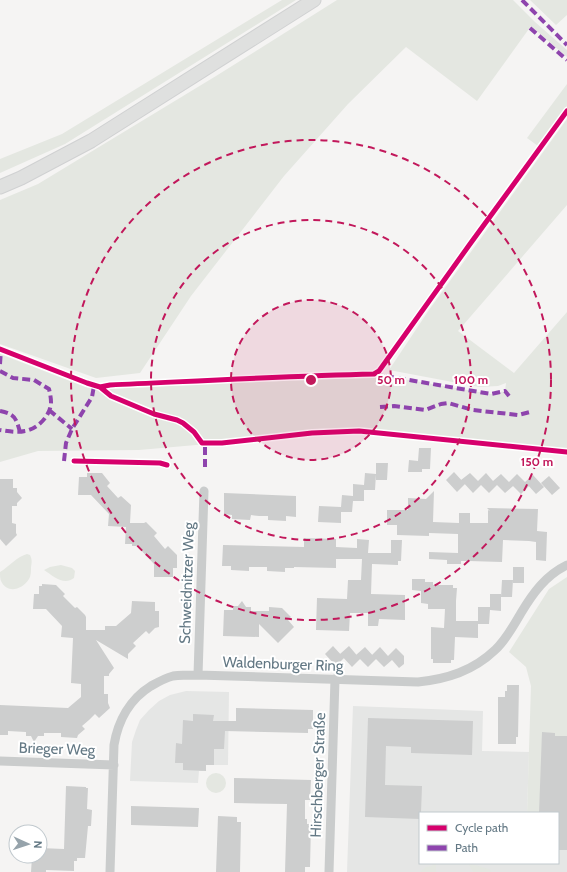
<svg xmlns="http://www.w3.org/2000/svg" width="567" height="872" font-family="Cabin,sans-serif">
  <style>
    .built { fill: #e5e6e5 }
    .green { fill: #e4e7e1 }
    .building { fill: #cdcece }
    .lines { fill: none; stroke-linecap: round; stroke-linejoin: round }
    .secondary-casing { stroke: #d0d1d2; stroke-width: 15 }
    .street { stroke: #cacccc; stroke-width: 9 }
    .secondary { stroke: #dfe0df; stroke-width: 13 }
    .quiet { stroke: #8e44ad; stroke-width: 4; stroke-dasharray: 8 4; stroke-linecap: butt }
    .cycleway-casing { stroke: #fff; stroke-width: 8 }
    .cycleway { stroke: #d6006c; stroke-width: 5 }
    .ring { fill: none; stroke: #c2185b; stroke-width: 2; stroke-dasharray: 7 5 }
    .labels { text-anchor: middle; stroke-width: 4; stroke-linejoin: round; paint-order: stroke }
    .street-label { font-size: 15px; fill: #637884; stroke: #fff }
    .centre { fill: #c2185b; stroke: #fff; stroke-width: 2 }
    .ring-label { font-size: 12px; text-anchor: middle; font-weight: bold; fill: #c2185b; stroke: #fff; stroke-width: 4; stroke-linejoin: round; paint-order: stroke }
  </style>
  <rect width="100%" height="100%" fill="#f5f4f3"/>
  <path class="built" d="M186,691L229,692L228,765H206V771H199L198,783L130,781L132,742L136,730L140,720L149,710L159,701L170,695Z
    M353,706L483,711L482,751L529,752L527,813H420V863H558V835L567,839V872H347Z"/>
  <path class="green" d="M282,0H296L65,144L0,173V159L62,134Z
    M337,0H513L535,22L567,50V57L531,26L477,101L406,47L348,104L284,176L191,296L140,373L96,378L0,344V200L38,184L216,76Z
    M530,0H567V15L556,25Z
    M567,84V106L538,146L527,138Z
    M567,119V205L458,331L514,373L567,312V450L399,432L356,428L317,430L196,445L139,450L38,451L0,462V354L88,388L107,389L186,385L374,374L491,394L505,391L506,383L498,386L479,387L389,370L429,310Z
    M27,554L30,555C32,559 32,562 31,567C31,571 31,576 29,579C22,590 7,594 1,581C0,579 0,575 0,572C10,566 16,557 27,554Z
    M61,565L72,568L75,571L74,578C64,586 53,576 44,570L50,567Z
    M567,577V839L558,813H527L531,686L526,667L509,652L549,589Z
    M206 783a10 10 0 1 1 20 0a10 10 0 1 1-20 0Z
    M433,863H436V871L437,872H420L426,867L432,866Z
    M468,863L489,869L491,872H473Z"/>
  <path class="building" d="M419,448H431L430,469H422V472H408L409,460L418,461Z
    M376,463H388L387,480H376Z
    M454,472L465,484L457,492L446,480Z
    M87,473H102L110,483L107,486L118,498L121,496L131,505L130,523H144L146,522L157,533L154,536L165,549L168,546L177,555V568H173V577H154V564L137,546H132V544H125L126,527L108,526L109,514L91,495H78L79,477H87Z
    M365,473L376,474L375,490H364V501H353L352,512H341V523L318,522L319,506L341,507L342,495L353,496V484L364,485Z
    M470,473L478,481L486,473L493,481L501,474L513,486L505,493L497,485L489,493L481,485L473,493L461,480Z
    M517,474L525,482L533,475L544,487L536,494L527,484L529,486L521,494L509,482Z
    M549,476L560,488L552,495L541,483Z
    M0,479H13V488H17V492L22,498L17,503V506H12V523L16,524V533L17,535L6,546L0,539Z
    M434,491L433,522L459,523V513H470V523H488V510L490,511L487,508L538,509L537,531L547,532L546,561L536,560V542L529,541L503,540L502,562L469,561H461V564H447V560L429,559V552L458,553V534L429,533V536L397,535V525H387V510H408V498L426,499Z
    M224,493L296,496V517L286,516V521L268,520V516H259L251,515L250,520L232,519V515L224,514Z
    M304,538L336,539V547L357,548V539L369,540L368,553H391V540H402L401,561H398V565L372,564L371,594L405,595V620L379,619L378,626H368V613H350L349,631L316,630L317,598L347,599L348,580H361L362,559H336V568L294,567V568H285V572L267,571V567H249V571L231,570V566H222L223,545L304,547Z
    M513,567H524V583H513Z
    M412,579H425V582H433V585H453V588H457L456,601V621H478V638L455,637L454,660H451V663H433V659H431V627L444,628L445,609H428V604L421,603V591L412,590Z
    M502,580H513L512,597H501Z
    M42,584L56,585L65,594L63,596L75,608L77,607L85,615L86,617V630H105V626H116L131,613L132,601L155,602V611H159V627L155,628L149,634L146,631L133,643L136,646L128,654V659L96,640L114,668L109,674V676H104V694H108V703L110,708L99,718L95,714L89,720L82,726L85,729L78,735L77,738L61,737V733H44V736H38L34,742L31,736H26V732L8,731V735H0V705L68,708L81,697V684L71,683L73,638L61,637L62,626L46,609H33L34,594H39V586H42Z
    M490,594H501V611L490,610L489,624H478V607H490Z
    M242,601L246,607H251V611H269V607L282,608L291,617L288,620L294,627L278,643L259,624V637L223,636L224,610H233V606H238Z
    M333,646L344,658L336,666L325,654Z
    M349,646L360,659L352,667L340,654Z
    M365,647L376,659L368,667L356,655Z
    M380,647L388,656L396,648L404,656V664L399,668L392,660L384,667L372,655Z
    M507,685H519L518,737H516V744H498V697H505V691H507Z
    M236,708L313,710V729H308V733L225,731L224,749H214V765H206V771L183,770V763H175L176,743L182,744L183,720L193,721V714L214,715L213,721H236Z
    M368,718L473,721L472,755L411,753V747L386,746L385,785L422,786L421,813H420V819L365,817Z
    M542,732L555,733V736H567V850H558V813H539Z
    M234,778L311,780L310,800H305V819H307V824H311L310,867H305V872H285L287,804L234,803Z
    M66,786L86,787V788H88L87,809L92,810L91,826H88L85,858H77V861H74V871L46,870V872H31L32,857H40V848L64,849Z
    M131,806L199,808L198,827L131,825Z
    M218,816L237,817V822H241L240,872H216Z"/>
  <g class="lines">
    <defs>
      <path id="secondary" d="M0,187L21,178L91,141L314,0"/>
    </defs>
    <use href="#secondary" class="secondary-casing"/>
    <path class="street" d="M198,675L204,491
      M0,761L114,765
      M110,872L114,745C118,721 130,699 151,686C158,682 165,678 173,676C181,675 190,675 198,675L418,682C447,679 473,671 495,650C506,640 514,625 521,613C533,593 546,575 567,565
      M329,872L335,679"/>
    <use href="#secondary" class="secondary"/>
    <path class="quiet" d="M522,0L567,45
      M530,28L567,60
      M0,364L1,350
      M0,371L13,378L34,380L49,389C50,393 51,398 51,402C51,415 38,429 25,431C17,433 8,431 0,430
      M374,374L491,394L505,391L509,396
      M380,407L394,406L425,410L441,404L448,403L473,410L518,415L530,412
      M49,410L72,429
      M0,411C15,414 16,418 20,432
      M64,461L66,443L72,429L92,397L94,386
      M205,467V442"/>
    <defs>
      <path id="cycleway" d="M0,349L87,383L100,387L110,385C198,381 286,376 374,374L379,371L470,244L567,111
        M100,387L111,396L154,414L177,420L183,423L194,432L202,443H222L312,433L359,431L567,452
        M74,461L160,463L167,465"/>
    </defs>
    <use href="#cycleway" class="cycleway-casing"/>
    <use href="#cycleway" class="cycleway"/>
  </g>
  <circle cx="311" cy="380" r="80" fill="#c2185b" fill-opacity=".12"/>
  <g class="ring">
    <circle cx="311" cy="380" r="80"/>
    <circle cx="311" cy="380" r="160"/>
    <circle cx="311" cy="380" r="240"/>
  </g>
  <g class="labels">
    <g class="street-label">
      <text transform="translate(187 583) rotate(-88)" y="5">Schweidnitzer Weg</text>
      <text transform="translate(283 664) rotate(2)" y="5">Waldenburger Ring</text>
      <text transform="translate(57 749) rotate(2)" y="5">Brieger Weg</text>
      <text transform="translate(318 775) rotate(-88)" y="5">Hirschberger Straße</text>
    </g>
  </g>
  <circle cx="311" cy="380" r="6" class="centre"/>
  <g class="ring-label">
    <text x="391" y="384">50 m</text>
    <text x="471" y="384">100 m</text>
    <text x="537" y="466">150 m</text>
  </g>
  <rect x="419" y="812" width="140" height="52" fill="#ffffff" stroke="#c1c9ce"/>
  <rect x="427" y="825" width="20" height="6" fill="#d6006c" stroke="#c1c9ce"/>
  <text x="455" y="832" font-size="12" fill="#637884">Cycle path</text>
  <rect x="427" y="845" width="20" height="6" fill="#8e44ad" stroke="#c1c9ce"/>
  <text x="455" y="852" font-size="12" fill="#637884">Path</text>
  <g transform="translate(28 844) rotate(93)"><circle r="19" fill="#ffffff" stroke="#c1c9ce"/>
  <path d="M0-3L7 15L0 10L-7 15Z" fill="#96a3ab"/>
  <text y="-6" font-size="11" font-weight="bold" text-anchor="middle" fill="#637884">N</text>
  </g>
</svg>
